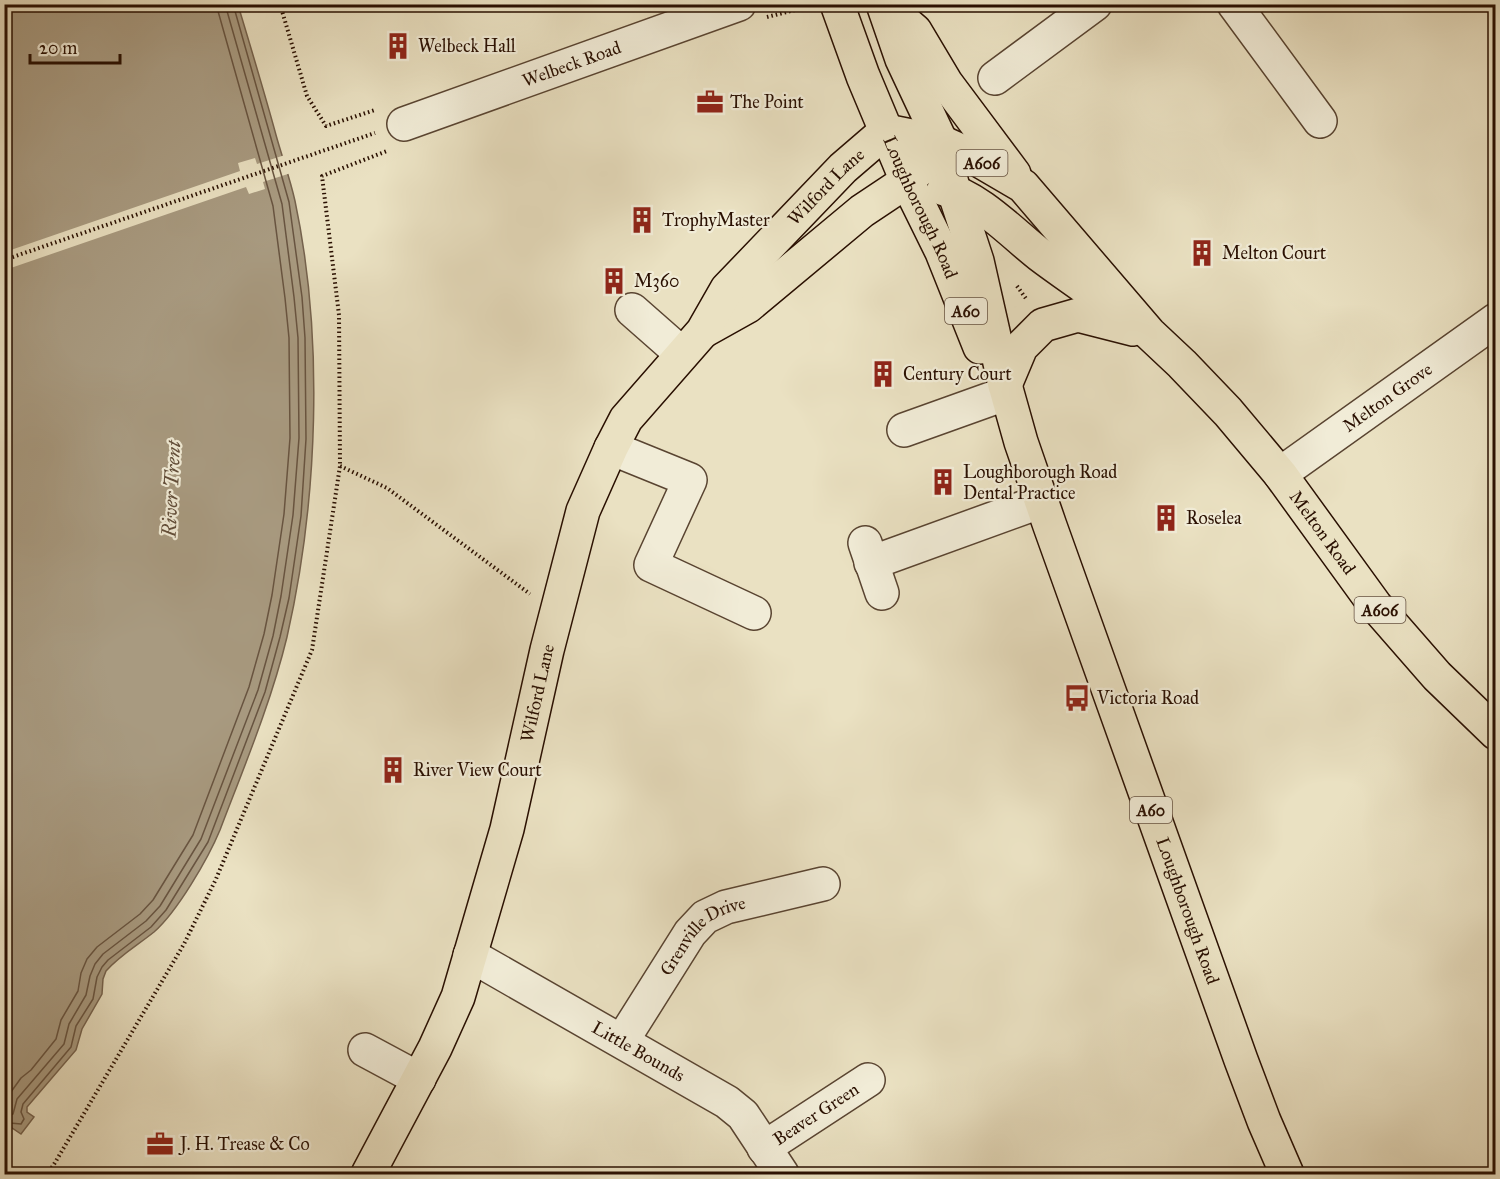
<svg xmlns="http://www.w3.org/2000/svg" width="1500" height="1179" font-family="'IM FELL Great Primer',serif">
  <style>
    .water { fill: #a89a80; stroke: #75624d; stroke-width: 1.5 }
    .pier { fill: #eae1c2 }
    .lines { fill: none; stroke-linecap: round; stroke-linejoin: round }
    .shore { stroke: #685440; stroke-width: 1.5 }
    .minor-casing { stroke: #594431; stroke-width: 36 }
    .major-casing { stroke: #290f01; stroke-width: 36 }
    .path { stroke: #290f01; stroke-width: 4; stroke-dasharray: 1.5 3; stroke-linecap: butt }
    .minor { stroke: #f1ecd7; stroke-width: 33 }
    .major { stroke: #eae1c2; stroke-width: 33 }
    .labels { text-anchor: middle; stroke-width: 4.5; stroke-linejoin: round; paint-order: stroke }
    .shield { fill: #f1ecd7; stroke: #655141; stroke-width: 1.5 }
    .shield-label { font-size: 16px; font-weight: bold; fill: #290f01 }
    .poi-label { font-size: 18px; fill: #290f01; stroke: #f1ecd7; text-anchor: start }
    .street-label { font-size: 18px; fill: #290f01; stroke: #f1ecd7 }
    .water-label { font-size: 20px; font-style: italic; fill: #624e3a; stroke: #f1ecd7 }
  </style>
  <rect width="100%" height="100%" fill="#eae1c2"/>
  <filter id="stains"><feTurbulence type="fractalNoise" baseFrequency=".00333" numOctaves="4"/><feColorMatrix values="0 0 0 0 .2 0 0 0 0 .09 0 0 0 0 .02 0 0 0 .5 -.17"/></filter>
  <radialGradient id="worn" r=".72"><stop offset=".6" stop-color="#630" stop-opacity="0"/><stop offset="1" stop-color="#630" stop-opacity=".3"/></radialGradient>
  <path class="water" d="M5,5H238C251,48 264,91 276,135C282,157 290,178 295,201C324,338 318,501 287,637C271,703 244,767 220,830C208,859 177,912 154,932C138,945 120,955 106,971L103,979L102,994L82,1029L76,1050L27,1107V1112L34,1117L21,1134L12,1128L5,1137Z"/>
  <path class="pier" d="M285,155L291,173L263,182L265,189L249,194L246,187L5,270V252L240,171L238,163L255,158L257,164Z"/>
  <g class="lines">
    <path class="shore" d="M4,1107L8,1096L21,1078L31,1070L56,1039L61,1020L78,991L81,973L87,959L97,947L140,914L153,900L193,835L249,687L264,634L272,595L284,514L290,438L289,338L285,298L273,206L216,4
      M4,1117L13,1114L17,1099L64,1044L69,1024L86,995L90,976L95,964L103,954L146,921L160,906L201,839L258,690L273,636L281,596L293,515L299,438L298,338L294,297L282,204L225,4
      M4,1128L10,1123L21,1124L24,1119L21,1112L23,1104L71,1047L76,1026L93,999L97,977L102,967L108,960L151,927L166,910L208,842L265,692L280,637L289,598L301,516L306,439L305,338L302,297L289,202L233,4"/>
    <defs>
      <g id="minor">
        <path d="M1234,4L1320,121"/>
        <path d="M995,78L1095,4"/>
        <path id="s1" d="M404,124L739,4"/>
        <path d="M632,310L682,354"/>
        <path d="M904,430L999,396"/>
        <path d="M611,448L690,480L651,565L754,613"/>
        <path id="s2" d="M1280,474L1496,320"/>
        <path d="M865,543L882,593"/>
        <path d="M871,563L1042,501"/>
        <path id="s3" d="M470,955L727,1102L743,1115L782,1174"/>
        <path id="s4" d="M622,1041L690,933L705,917L726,907L823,884"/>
        <path d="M365,1050L419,1079"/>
        <path id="s5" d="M764,1148L868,1080"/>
      </g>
      <g id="major">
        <path id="s6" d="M837,4L863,76L907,181L942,252L980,347"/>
        <path id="s7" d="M883,4L902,59L941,142L954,191L977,261L1005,385L1021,442L1050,526L1241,1060L1264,1121L1287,1174"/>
        <path d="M886,6L915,31L946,83L1014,174"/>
        <path id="s8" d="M886,131L941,142L970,155L1023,186L1149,333L1182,364L1228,412L1280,474L1375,605L1437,676L1496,733"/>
        <path d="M944,189C979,197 1013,234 1040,255C1061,271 1084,286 1105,302"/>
        <path d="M705,330L748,306L862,211L907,181L922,167"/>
        <path d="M1005,385L1021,347L1043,325L1078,315L1133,329"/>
        <path id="s9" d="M368,1174L435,1048L458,997L507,829L547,650L583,511L611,448L626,419L703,331L727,289L843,168L886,131"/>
      </g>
    </defs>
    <use href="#minor" class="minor-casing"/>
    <use href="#major" class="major-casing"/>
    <path class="path" d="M280,4L307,96L326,126L375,110
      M767,17L807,7
      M4,260L375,133
      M1017,286L1027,300
      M340,466L387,488L530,594
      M45,1174L53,1166L184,944L216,879L312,650L340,466L339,315L322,176L387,151"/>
    <use href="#minor" class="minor"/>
    <use href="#major" class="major"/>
  </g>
  <defs>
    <symbol id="building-bare" viewBox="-9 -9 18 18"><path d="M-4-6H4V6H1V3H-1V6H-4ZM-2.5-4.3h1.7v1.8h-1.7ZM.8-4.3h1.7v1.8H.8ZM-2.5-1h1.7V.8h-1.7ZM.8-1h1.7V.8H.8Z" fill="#8f2418" stroke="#f1ecd7" stroke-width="2.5" paint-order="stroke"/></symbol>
    <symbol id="office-bare" viewBox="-9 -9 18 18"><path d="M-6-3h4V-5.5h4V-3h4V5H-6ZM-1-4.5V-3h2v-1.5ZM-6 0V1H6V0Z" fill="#8f2418" stroke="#f1ecd7" stroke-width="2.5" paint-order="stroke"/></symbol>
    <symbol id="bus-bare" viewBox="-9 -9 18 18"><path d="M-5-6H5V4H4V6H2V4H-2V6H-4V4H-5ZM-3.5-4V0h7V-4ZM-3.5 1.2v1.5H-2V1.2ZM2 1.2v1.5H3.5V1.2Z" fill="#8f2418" stroke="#f1ecd7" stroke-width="2.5" paint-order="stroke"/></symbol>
  </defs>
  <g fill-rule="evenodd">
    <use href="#building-bare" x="379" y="27" width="38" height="38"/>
    <use href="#office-bare" x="691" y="83" width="38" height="38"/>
    <use href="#building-bare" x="623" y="201" width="38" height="38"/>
    <use href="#building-bare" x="1183" y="234" width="38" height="38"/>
    <use href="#building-bare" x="595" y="262" width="38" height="38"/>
    <use href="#building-bare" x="864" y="355" width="38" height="38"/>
    <use href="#building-bare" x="924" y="463" width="38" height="38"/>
    <use href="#building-bare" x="1147" y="499" width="38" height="38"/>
    <use href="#bus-bare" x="1058" y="679" width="38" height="38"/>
    <use href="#building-bare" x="374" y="751" width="38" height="38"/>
    <use href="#office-bare" x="141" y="1125" width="38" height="38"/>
  </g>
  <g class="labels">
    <g class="shield">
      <rect x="956.5" y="150" width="51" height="26" rx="4.5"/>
      <rect x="945" y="298" width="42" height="26" rx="4.5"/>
      <rect x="1354.5" y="597" width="51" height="26" rx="4.5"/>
      <rect x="1130" y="797" width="42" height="26" rx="4.5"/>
    </g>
    <g class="shield-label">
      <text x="982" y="169">A606</text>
      <text x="966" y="317">A60</text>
      <text x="1380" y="616">A606</text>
      <text x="1151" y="816">A60</text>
    </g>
    <g class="poi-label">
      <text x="418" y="52">Welbeck Hall</text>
      <text x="730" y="108">The Point</text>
      <text x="662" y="226">TrophyMaster</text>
      <text x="1222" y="259">Melton Court</text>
      <text x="634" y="287">M360</text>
      <text x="903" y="380">Century Court</text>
      <text x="963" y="478">Loughborough Road<tspan x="963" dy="21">Dental Practice</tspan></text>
      <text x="1186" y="524">Roselea</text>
      <text x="1097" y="704">Victoria Road</text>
      <text x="413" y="776">River View Court</text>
      <text x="180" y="1150">J. H. Trease &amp; Co</text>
    </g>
    <g class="street-label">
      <text dy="6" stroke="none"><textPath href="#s1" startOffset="178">Welbeck Road</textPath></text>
      <text dy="6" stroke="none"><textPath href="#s9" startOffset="1110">Wilford Lane</textPath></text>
      <text dy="6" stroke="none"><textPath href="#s6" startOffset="220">Loughborough Road</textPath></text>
      <text dy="6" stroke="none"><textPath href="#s2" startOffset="132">Melton Grove</textPath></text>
      <text dy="6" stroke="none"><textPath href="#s8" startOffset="608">Melton Road</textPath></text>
      <text dy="6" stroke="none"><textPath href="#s9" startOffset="513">Wilford Lane</textPath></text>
      <text dy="6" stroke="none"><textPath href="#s7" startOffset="958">Loughborough Road</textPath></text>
      <text dy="6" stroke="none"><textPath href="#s4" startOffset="136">Grenville Drive</textPath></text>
      <text dy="6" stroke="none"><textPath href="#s3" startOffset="194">Little Bounds</textPath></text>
      <text dy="6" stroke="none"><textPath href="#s5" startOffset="62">Beaver Green</textPath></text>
    </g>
    <g class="water-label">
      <text transform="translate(171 489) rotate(-87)" y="7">River Trent</text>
    </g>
  </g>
  <rect width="1500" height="1179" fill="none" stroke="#eae1c2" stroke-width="24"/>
  <rect x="6" y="6" width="1488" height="1167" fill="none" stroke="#290f01" stroke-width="3"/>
  <rect x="12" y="12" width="1476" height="1155" fill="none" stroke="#290f01" stroke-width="1.5"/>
  <path d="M30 54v9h90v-9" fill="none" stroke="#290f01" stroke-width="3"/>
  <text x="39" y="54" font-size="18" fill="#290f01" stroke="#f1ecd7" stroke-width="4.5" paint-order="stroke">20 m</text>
  <rect width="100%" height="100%" filter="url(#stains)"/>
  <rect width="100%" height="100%" fill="url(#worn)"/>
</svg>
